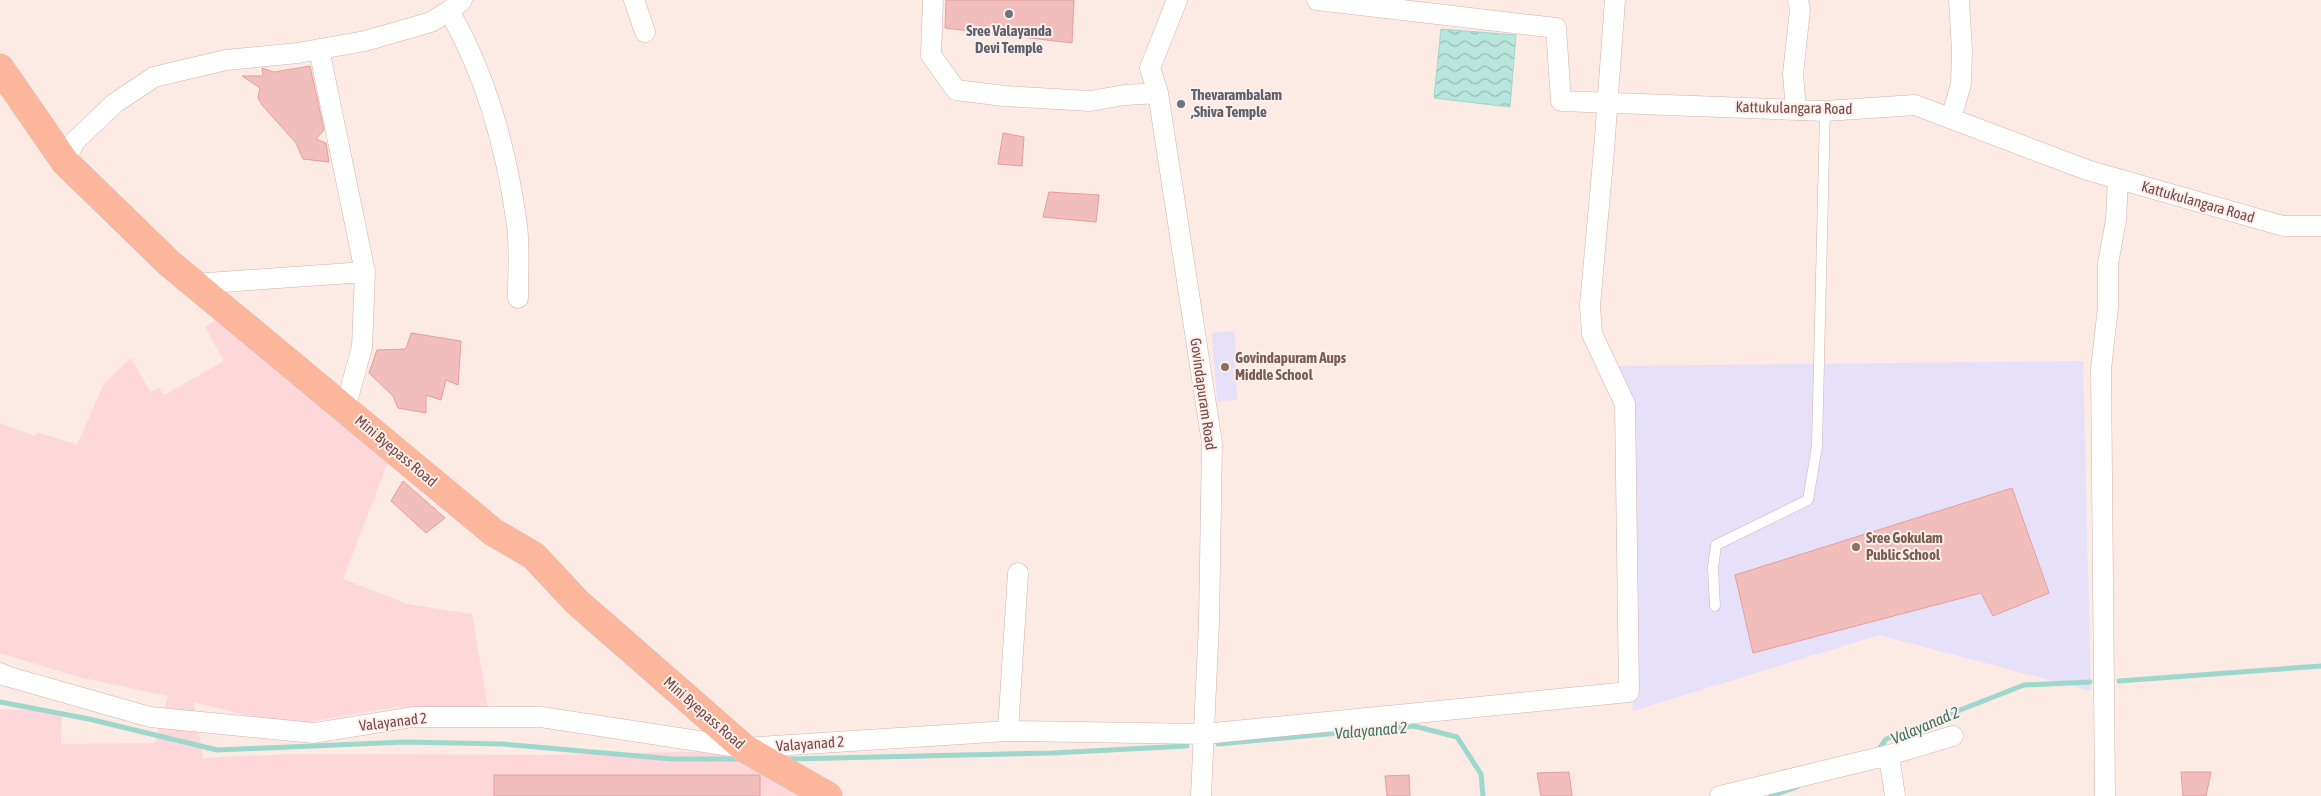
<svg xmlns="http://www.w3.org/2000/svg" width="2321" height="796" font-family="'Asap Condensed',sans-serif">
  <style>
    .commercial { fill: #fdd7d9 }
    .education { fill: #e7e0f9 }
    .water { fill: url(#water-waves); stroke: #9ed8cd }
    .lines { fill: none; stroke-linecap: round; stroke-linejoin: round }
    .stream { stroke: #9ed8cd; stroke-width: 5 }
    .building { fill: #f2bebb; stroke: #e59e9b }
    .lane-casing { stroke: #d3b3af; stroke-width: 11 }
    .street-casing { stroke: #d3b3af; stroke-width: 21 }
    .primary-casing { stroke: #d6c8c8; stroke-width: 29 }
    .lane { stroke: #fff; stroke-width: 10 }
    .street { stroke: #fff; stroke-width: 20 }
    .primary { stroke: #fbb69c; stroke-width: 28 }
    .worship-dot { fill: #6b7280; stroke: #ffefea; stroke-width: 2 }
    .education-dot { fill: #8d6e63; stroke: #ffefea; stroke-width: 2 }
    .labels { text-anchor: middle; stroke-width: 4; stroke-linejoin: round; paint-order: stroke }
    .worship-label { font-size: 15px; font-weight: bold; fill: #5b616d; stroke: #ffefea }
    .street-label { font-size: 15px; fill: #754949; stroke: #ffefea }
    .education-label { font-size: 15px; font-weight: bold; fill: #785e54; stroke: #ffefea; text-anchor: start }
    .water-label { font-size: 16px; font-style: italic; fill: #3a7468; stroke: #ffefea }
  </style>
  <defs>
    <pattern id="water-waves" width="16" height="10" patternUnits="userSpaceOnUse" patternTransform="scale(1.25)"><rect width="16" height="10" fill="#b8e6dd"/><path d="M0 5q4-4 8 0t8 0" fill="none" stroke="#9abcb5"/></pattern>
  </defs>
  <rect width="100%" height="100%" fill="#fceae4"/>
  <path class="commercial" d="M222,316L391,454L343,579L407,604L472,614L489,714L397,707L297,724L293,727L194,702L203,758L290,754L542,755L737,751L811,796H0V709L62,711L61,744L155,743L168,696L79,677L0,653V423L35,436L37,432L77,445L104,384L131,358L150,392L159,388L164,395L224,361L205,327Z"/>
  <path class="education" d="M1235,331L1237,400L1217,401L1212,333Z
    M2083,361L2091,691L1879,635L1633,711L1614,366Z"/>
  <path class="water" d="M1441,29L1516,35L1510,107L1434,98Z"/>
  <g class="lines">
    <path class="stream" d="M2119,681L2321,666
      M0,702L89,719L217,750L405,742L503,744L672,759H738
      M1218,744L1414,726L1457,737L1481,774L1483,796
      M1878,751L1886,739L2024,685L2090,682
      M790,759L1052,753L1187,746
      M1771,796L1797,787"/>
  </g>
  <path class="building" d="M946,0H1074L1072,43L945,28Z
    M310,66L324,130L316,139L326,143L329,162L303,159L296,143L262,105L258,98L260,88L242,76H263L262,68L274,72Z
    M1003,133L1024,137L1022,166L998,164Z
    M1049,192L1099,195L1096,222L1043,217Z
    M411,333L461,341L458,385L446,380L441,400L426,395V413L398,408L393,396L369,373L377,350L406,349Z
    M403,481L445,518L426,533L391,501Z
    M2012,488L2049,593L1993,616L1981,593L1753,653L1735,575Z
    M1569,772L1572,796H1541L1537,773Z
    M2181,772H2211L2206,796H2183Z
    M494,775H760V796H494Z
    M1409,775L1410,796H1387L1385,776Z"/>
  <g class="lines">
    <defs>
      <path id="lane" d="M1715,606L1713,568L1716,545L1808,500L1817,446L1825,111"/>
      <path id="street" d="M634,0L645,32
        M933,0L931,55L956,90L1004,96L1090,101L1125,95L1158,93
        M1177,0L1150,68L1158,93L1212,443L1209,622L1201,796
        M1317,0L1556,28L1561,101L1825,111L1915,105L2087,170L2283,226H2321
        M449,11C486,75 507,152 517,225C520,249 518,274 518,298
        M1796,110L1793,74L1800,10L1798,0
        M1951,119L1961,84L1962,51L1959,0
        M65,162L75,141L115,103L154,77L226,60L298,53L365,41L431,22L449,11L462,0
        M194,284L365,272L319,49
        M345,409L362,347L365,272
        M0,673L6,676L150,717L314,733L413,717H541L744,748L1008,731L1204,734L1629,692L1625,404L1592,334L1590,305L1604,150L1615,0
        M1008,731L1018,573
        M1889,755L1895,796
        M1720,796L1889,755L1953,736
        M2105,796L2101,369L2108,307V264L2116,220L2118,179"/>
      <path id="primary" d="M0,68L65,162L169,263L493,532L534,556L577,602L744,748L828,796"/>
    </defs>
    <use href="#lane" class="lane-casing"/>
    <use href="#street" class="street-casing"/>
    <use href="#primary" class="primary-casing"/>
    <use href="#lane" class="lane"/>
    <use href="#street" class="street"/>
    <use href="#primary" class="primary"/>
  </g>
  <g class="worship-dot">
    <circle cx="1009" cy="14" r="5"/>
    <circle cx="1181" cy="104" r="5"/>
  </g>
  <g class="education-dot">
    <circle cx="1225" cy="367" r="5"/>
    <circle cx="1856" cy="547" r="5"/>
  </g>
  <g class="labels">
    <g class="worship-label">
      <text x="1009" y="36">Sree Valayanda<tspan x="1009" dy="17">Devi Temple</tspan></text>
      <text x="1191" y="100" text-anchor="start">Thevarambalam<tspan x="1191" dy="17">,Shiva Temple</tspan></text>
    </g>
    <g class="street-label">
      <text transform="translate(1794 108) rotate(1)" y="5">Kattukulangara Road</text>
      <text transform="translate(2198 202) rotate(16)" y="5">Kattukulangara Road</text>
      <text transform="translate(1203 394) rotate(82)" y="5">Govindapuram Road</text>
      <text transform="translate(396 451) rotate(40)" y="5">Mini Byepass Road</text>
      <text transform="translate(704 713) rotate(41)" y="5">Mini Byepass Road</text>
      <text transform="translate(393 722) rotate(-7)" y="5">Valayanad 2</text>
      <text transform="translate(810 744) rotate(-4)" y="5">Valayanad 2</text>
    </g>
    <g class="education-label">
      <text x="1235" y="363">Govindapuram Aups<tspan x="1235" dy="17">Middle School</tspan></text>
      <text x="1866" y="543">Sree Gokulam<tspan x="1866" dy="17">Public School</tspan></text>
    </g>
    <g class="water-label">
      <text transform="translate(1925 725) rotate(-23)" y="6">Valayanad 2</text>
      <text transform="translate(1371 730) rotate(-5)" y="6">Valayanad 2</text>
    </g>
  </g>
</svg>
